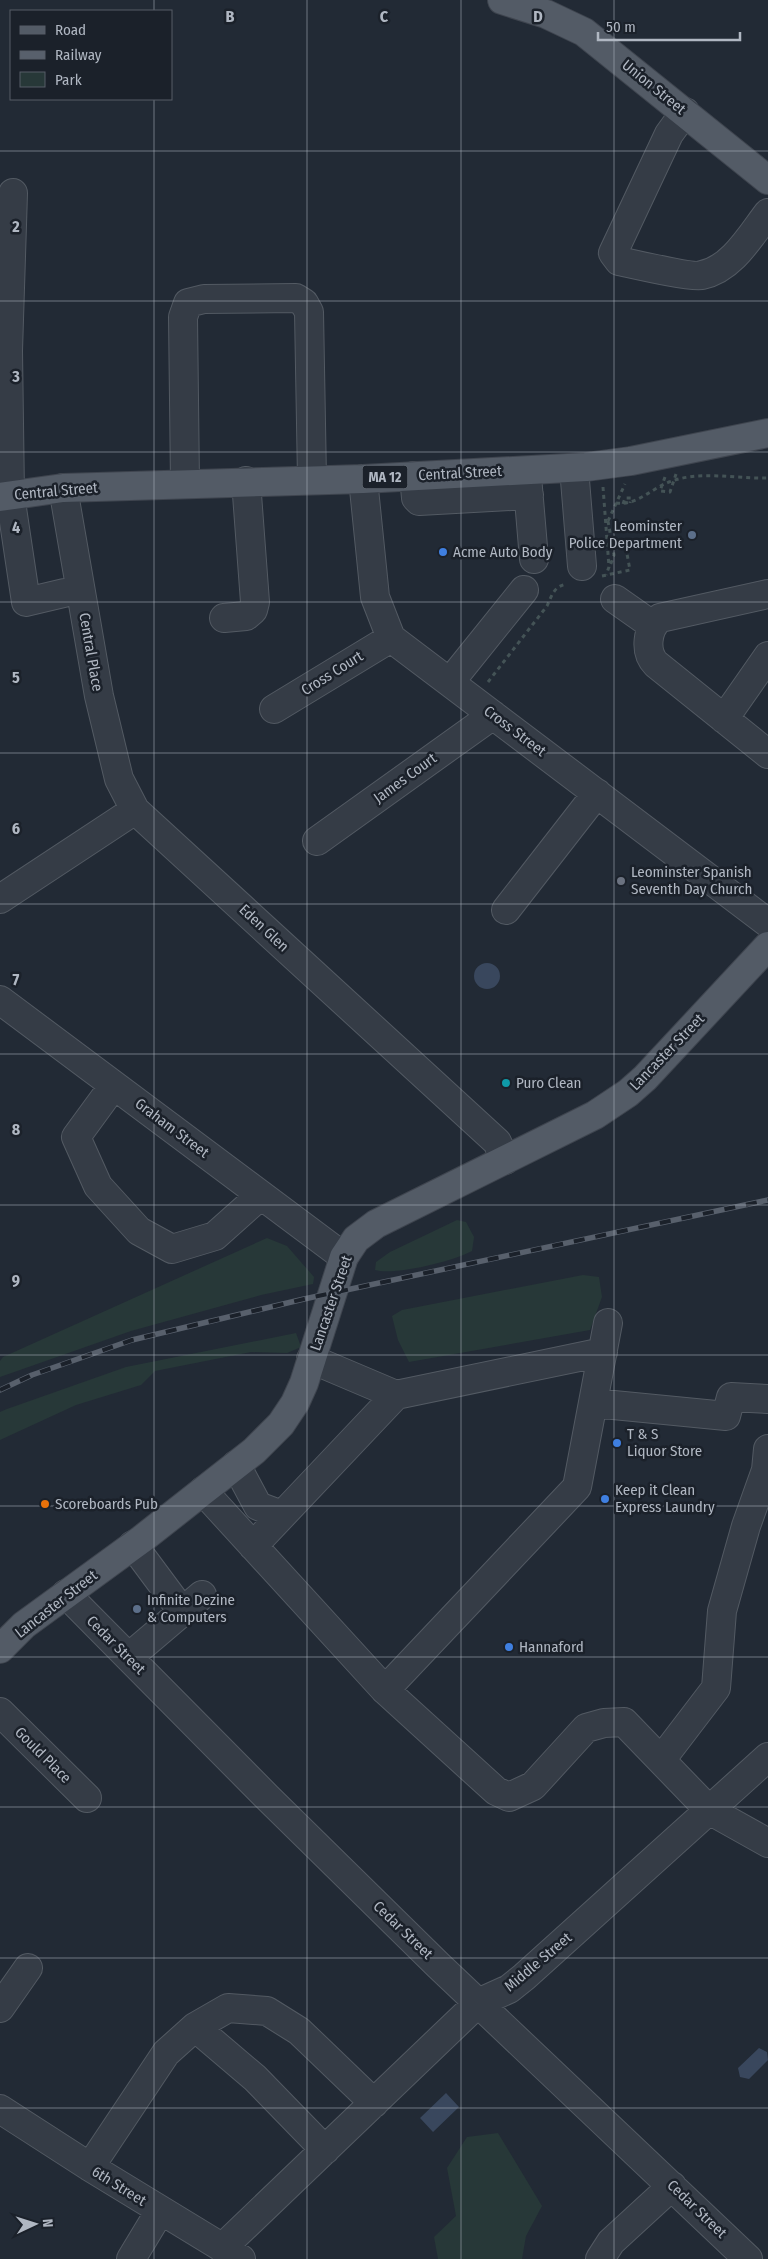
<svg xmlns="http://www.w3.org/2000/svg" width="768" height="2259" font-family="'Fira Sans Condensed',sans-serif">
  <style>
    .green { fill: #273838 }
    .water { fill: #39475d }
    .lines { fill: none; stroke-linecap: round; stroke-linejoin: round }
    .minor-casing { stroke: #535a63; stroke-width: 30 }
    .major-casing { stroke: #3f454f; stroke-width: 30 }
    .path { stroke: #445356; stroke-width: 3; stroke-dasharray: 4 4; stroke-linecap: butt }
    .minor { stroke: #353c46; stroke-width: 28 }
    .major { stroke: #535b66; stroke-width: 28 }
    .rail-casing { stroke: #58606c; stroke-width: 5.5 }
    .rail { stroke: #1b212a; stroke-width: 4; stroke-dasharray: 11; stroke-linecap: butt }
    .grid { fill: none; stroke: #b0b7c2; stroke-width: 1; stroke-opacity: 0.55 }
    .service-dot { fill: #5c6f8a; stroke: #1b212a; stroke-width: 2 }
    .shop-dot { fill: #3f7fe0; stroke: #1b212a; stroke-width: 2 }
    .worship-dot { fill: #6b7280; stroke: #1b212a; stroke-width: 2 }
    .culture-dot { fill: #0f9aa8; stroke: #1b212a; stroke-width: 2 }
    .food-dot { fill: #e8710a; stroke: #1b212a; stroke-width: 2 }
    .labels { text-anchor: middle; stroke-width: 5; stroke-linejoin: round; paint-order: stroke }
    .shield { fill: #1b212a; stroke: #838a94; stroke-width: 1 }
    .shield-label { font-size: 14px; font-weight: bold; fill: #b0b7c2 }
    .street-label { font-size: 15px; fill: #b0b7c2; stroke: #1b212a }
    .poi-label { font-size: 15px; fill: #b0b7c2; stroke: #1b212a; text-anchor: start }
    .grid-label { font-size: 16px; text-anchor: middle; font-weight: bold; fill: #b0b7c2; stroke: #1b212a; stroke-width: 5; stroke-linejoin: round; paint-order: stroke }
  </style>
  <rect width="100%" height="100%" fill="#222a35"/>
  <path class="green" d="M457,1220L466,1222L474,1237L472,1251C454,1261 394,1276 375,1270L376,1262L390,1252Z
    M267,1238L287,1246L314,1277L313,1284L261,1295L131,1331L0,1377V1361L3,1357Z
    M583,1275L599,1277L602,1297L590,1330L409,1362L398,1340L392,1316L402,1310Z
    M296,1333L301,1347L287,1353L251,1352L155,1371L141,1385L76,1405L0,1440V1412L7,1409L126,1367Z
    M498,2133L542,2206L526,2236L522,2259H438L434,2237L456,2216L447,2168L467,2137Z"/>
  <path class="water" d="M474 976a13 13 0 1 1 26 0a13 13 0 1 1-26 0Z
    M759,2048L767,2052L768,2060L749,2079L740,2077L738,2068Z
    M446,2093L459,2107L433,2132L420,2118Z"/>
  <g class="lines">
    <defs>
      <path id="minor" d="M685,112L669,134L613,253L619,261C633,264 693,278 702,275C732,269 751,235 768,213
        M13,193L8,351L10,495L26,602L64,593
        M574,468L582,566
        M414,476L416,498L419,501L529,495
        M527,476L534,559
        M363,479L375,597L391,638L768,923
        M185,483L183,317L188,303L204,299L296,298L304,303L309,312L312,479
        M63,488L99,696L119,779L135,810
        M768,594L660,618C647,628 644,652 656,664L768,754
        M615,599L652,625
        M224,618L246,616L253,610L255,602L246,481
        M450,682L524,590
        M274,709L391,638
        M724,719L768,656
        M317,841L493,715
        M0,899L135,810L497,1142L505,1160
        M506,910L597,793
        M0,1000L344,1257
        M114,1085L76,1137L98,1186L139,1231L172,1249L215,1236L261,1195
        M311,1359L396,1395
        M593,1403L726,1416L731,1397L768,1399
        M236,1465L258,1506L282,1515
        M203,1491L385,1690L496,1791L509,1797L533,1786L586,1728L604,1723L624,1722L709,1810L768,1843
        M133,1545L182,1611
        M253,1546L396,1395L603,1352
        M66,1594L267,1797L438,1965L748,2259
        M129,1657L202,1595
        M385,1690L577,1487L608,1323
        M0,1712L87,1798
        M661,1760L716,1688L722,1611L746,1526L766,1470L768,1449
        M0,2008L28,1968
        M195,2027L255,2078L325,2150
        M0,2109L90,2167L241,2259
        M90,2167L166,2053L195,2027L228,2008L267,2011L299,2031L374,2103
        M222,2248L478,2003L509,1989L524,1977L768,1757
        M131,2259L160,2211
        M600,2259L611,2242L672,2186"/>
      <path id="major" d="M502,0L546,14L584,32L768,180
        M0,497L63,488L363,479L586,467L631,461L768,433
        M0,1649L24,1625L142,1539L203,1491L254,1451L281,1424L295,1403L304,1383L344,1257L356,1239L376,1224L595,1115L628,1093L645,1078L768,946"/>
    </defs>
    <use href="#minor" class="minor-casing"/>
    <use href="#major" class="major-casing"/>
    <path class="path" d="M665,477L660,491L670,492L676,474
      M603,487L609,567L606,575
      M616,503C636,506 651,489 669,482C701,470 734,479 768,478
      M623,504L625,498H631L630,503
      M608,521L614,555L610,566
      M608,521L625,484
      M602,576L630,570L627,554
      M488,682L547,606C552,595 554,586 567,584"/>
    <use href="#minor" class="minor"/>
    <use href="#major" class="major"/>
    <defs>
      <path id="rail" d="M0,1390L32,1375L132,1340L304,1299L768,1200"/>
    </defs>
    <use href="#rail" class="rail-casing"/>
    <use href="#rail" class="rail"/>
  </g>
  <path class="grid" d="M154,0V11M307,0V2259M461,0V2259M614,0V2259M154,99V2259M0,151H768M0,301H768M0,452H768M0,602H768M0,753H768M0,904H768M0,1054H768M0,1205H768M0,1355H768M0,1506H768M0,1657H768M0,1807H768M0,1958H768M0,2108H768"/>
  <g class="service-dot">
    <circle cx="692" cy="535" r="5"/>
    <circle cx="137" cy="1609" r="5"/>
  </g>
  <g class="shop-dot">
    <circle cx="443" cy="552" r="5"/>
    <circle cx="617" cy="1443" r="5"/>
    <circle cx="605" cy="1499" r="5"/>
    <circle cx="509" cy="1647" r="5"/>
  </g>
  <circle class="worship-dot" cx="621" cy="881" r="5"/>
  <circle class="culture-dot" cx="506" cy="1083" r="5"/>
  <circle class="food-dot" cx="45" cy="1504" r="5"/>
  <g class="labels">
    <rect class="shield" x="362.5" y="465.5" width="45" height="23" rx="4"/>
    <g class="shield-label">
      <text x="385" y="482">MA 12</text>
    </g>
    <g class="street-label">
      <text transform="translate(654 87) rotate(39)" y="5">Union Street</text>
      <text transform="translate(460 473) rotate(-3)" y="5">Central Street</text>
      <text transform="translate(56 491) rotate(-5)" y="5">Central Street</text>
      <text transform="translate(91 652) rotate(80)" y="5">Central Place</text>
      <text transform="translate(332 673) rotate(-32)" y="5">Cross Court</text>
      <text transform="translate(515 731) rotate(37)" y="5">Cross Street</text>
      <text transform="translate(405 778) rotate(-36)" y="5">James Court</text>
      <text transform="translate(264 928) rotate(43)" y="5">Eden Glen</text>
      <text transform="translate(667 1052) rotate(-46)" y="5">Lancaster Street</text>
      <text transform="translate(172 1128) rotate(37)" y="5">Graham Street</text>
      <text transform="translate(331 1303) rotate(-71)" y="5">Lancaster Street</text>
      <text transform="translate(56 1604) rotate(-38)" y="5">Lancaster Street</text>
      <text transform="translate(116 1645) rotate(45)" y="5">Cedar Street</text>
      <text transform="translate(43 1755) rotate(45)" y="5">Gould Place</text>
      <text transform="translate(403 1930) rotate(44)" y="5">Cedar Street</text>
      <text transform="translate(538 1962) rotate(-40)" y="5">Middle Street</text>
      <text transform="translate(119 2186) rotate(32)" y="5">6th Street</text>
      <text transform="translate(697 2209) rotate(44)" y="5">Cedar Street</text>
    </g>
    <g class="poi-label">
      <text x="682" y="531" text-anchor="end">Leominster<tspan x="682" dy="17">Police Department</tspan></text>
      <text x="453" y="557">Acme Auto Body</text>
      <text x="631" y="877">Leominster Spanish<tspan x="631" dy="17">Seventh Day Church</tspan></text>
      <text x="516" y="1088">Puro Clean</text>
      <text x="627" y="1439">T &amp; S<tspan x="627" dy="17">Liquor Store</tspan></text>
      <text x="615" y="1495">Keep it Clean<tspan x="615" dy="17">Express Laundry</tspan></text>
      <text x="55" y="1509">Scoreboards Pub</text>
      <text x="147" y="1605">Infinite Dezine<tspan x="147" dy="17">&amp; Computers</tspan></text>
      <text x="519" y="1652">Hannaford</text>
    </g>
  </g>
  <g class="grid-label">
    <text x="230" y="22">B</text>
    <text x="384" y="22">C</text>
    <text x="538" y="22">D</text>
    <text x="16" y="232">2</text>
    <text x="16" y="382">3</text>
    <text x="16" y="533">4</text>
    <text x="16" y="683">5</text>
    <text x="16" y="834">6</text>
    <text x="16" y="985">7</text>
    <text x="16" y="1135">8</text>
    <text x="16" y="1286">9</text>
  </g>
  <rect x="10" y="10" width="162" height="90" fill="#1b212a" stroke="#575d67"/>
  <rect x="20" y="26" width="25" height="8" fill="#535b66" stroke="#575d67"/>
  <text x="55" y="35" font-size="15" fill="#b0b7c2">Road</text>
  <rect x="20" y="51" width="25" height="8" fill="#58606c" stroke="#575d67"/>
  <text x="55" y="60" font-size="15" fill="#b0b7c2">Railway</text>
  <rect x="20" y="72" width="25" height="15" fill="#273838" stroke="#575d67"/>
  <text x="55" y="85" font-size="15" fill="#b0b7c2">Park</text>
  <g transform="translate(35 2224) rotate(86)" stroke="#1b212a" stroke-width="4" paint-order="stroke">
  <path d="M0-4L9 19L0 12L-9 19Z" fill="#b0b7c2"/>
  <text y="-8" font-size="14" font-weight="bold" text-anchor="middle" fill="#b0b7c2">N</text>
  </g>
  <path d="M598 32v8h142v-8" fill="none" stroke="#b0b7c2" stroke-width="2.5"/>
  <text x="606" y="32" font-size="15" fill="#b0b7c2" stroke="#1b212a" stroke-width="4" paint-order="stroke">50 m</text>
</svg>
